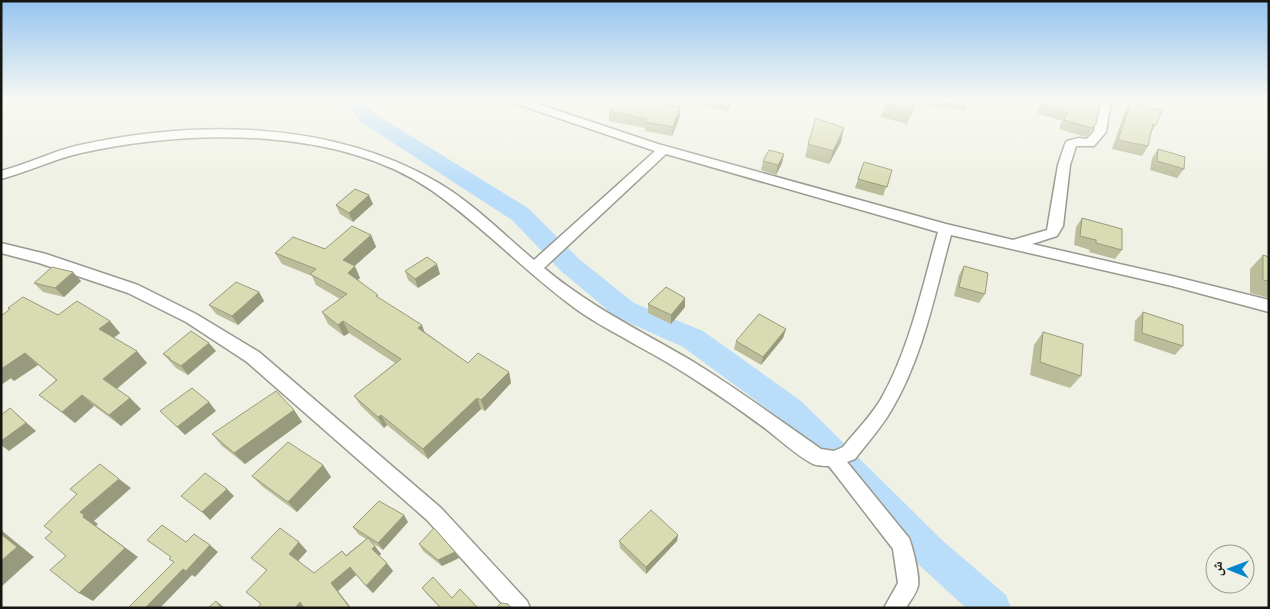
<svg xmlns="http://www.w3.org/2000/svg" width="1270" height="609" font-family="Karla,'Noto Naskh Arabic',sans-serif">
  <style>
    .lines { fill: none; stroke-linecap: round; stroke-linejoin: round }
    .river { fill: #baddfa; fill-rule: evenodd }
    .street-casing { stroke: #98998f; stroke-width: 3 }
    .street { fill: #fff; fill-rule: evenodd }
    .wall { fill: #bbbd9a }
    .shaded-wall { fill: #989a7d }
    .building { fill: #d9dcb3; stroke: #989a7d }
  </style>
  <rect width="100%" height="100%" fill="#f0f1e5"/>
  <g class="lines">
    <path class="river" d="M343,100H363L375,114L528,208L579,259L634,303L703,331L801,401L943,541L1006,595L1011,608H966L919,565L781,419L683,347L616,317L561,271L512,220L361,122Z"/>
    <defs>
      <path id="street" d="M509,100H526L658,144L946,224L1013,240L1047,230L1058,165L1065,144L1067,141L1079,138L1087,139L1094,131L1099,100H1111L1106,132L1094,146H1076L1070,165L1063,226L1057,236L1032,244L1172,276L1269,300V312L1172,286L951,235C935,293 923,357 892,409C882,427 867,443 855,459L847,462L909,538C913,548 920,577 918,586C916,594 910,601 906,608H884L898,583L893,549L829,466C823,466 816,466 811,463C795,454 780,440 766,429C743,412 720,396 697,381C677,368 657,356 636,345C616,333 595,323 576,309C525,272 483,226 431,190C337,126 189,129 81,153C54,159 28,172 1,179V171C28,164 53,151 80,145C196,119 333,121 437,182C473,203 503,234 534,260L655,151L511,102ZM666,154L938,232C922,287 910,348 881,399C871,416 855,432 843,447L834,451L821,449C778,419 736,388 692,361C641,331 589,306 544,268Z
        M1,243L46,254L138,285L196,314L259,352L441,508L527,601L530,608H506L427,520L247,362L186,322L128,293L39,263L1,253Z"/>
    </defs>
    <use href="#street" class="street-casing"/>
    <use href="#street" class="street"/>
  </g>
  <path class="wall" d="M621,100H656L653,103L680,116L672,136L645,131V128L609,121V111Z
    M694,100H734L727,112L694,103Z
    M775,100H789L787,103Z
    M917,100L907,124L881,117L885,103Z
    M922,100H970L965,111L948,107L945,109L921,103Z
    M1042,100H1101L1090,132L1086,137L1059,129L1062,121L1037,113Z
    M1131,102L1156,125L1151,133L1148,146L1142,156L1112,149L1125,111Z
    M841,142L829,164L805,157L808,144Z
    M1158,149L1184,169L1177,178L1150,170L1152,158Z
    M784,154L782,163L776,175L761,170L763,161Z
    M892,170L883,196L855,188L858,179Z
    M373,204L353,222L340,214L336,205Z
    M1082,218L1122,250L1115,259L1089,252L1090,250L1074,245L1076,227Z
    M371,235L376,247L354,266L360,278L358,280L379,298L425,332L468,363L509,372L511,383L485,411L481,409L428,459L387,425L384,428L361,406L354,396L395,363L349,333L344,336L328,324L322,312L340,299L316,285L312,276L282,264L275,253L325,249Z
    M1263,255L1269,257V298L1250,293V269Z
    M964,266L985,294L979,303L954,296L959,275Z
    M405,271L440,274L418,288L408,280Z
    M81,281L64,297L43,292L34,283Z
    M259,292L264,301L238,325L216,314L209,305Z
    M648,304L685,307L671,324L648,313Z
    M8,308L110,321L120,333L114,338L147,363L117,389L130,398L141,409L121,426L94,406L75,423L39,395L56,380L38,365L14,381L11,378L1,385V316L10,310Z
    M1143,312L1183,346L1175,355L1134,341L1135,321Z
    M786,329L783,338L761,365L734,349L736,341Z
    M1043,332L1081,376L1070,388L1030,375L1034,345Z
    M216,351L188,375L176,368L163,354Z
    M294,410L302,422L245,464L222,446L212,434Z
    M323,465L331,477L297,512L263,487L252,476Z
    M408,522L383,550L371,542L381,554L379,556L393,571L373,593L356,575L338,591L351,608H257L261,604L266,570L251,558L307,551L298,561L314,573L342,551L346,555L366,539L358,534L353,527Z
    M678,535L677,541L646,574L620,548L619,541Z
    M419,544L455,552L459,558L442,566L423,551Z
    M422,588L452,598L478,608H440L426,593Z"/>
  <path class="shaded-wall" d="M648,100H656L647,111V102Z
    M730,100H734L727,112L729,103Z
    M916,100H917L907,124L912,110Z
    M948,100H951L948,107L945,109Z
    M680,107V116L672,136L673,127Z
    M1096,124L1090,132L1086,137L1092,128Z
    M844,128L841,142L829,164L833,151Z
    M784,154L782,163L776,175L778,165Z
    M369,195L373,204L353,222L349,213Z
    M371,235L376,247L348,272L343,260Z
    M437,264L440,274L418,288L415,279Z
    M355,266L360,278L353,284L348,273Z
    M73,272L81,281L64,297L55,288Z
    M259,292L264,301L238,325L232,316Z
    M685,298V307L671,324V315Z
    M110,321L120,333L110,340L99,329Z
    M343,321L349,333L344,336L338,325Z
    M422,325L426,336L418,328Z
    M786,329L783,338L761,365L763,357Z
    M209,343L216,351L188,375L181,366Z
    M137,351L147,363L115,390L103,379Z
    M25,353L38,365L14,381L11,378L1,385V369Z
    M509,372L511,383L485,411L481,400Z
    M82,395L94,406L75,423L62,412Z
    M130,398L141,409L121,426L109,415Z
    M477,398L481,409L428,459L423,449Z
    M209,402L216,411L185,435L177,427Z
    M10,408L36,431L9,451L1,445V441Z
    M294,410L302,422L245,464L234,453Z
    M381,415L387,425L384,428L378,417Z
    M323,465L331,477L297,512L288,502Z
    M119,479L131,488L94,521L98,524L96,526L138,557L93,601L79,593L83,517L80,512Z
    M227,489L234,496L210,520L202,512Z
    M404,515L408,522L383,550L378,543Z
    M1,530L34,557L1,587Z
    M678,535L677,541L646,574V567Z
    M299,542L307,551L297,562L289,554Z
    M210,545L218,552L195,577L192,575L160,608H145L183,569Z
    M375,546L381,554L378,557L372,549Z
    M455,552L459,558L442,566L438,560Z
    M387,563L393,571L373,593L366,586Z
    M350,567L356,575L338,591L351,608H350L331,583Z
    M216,601L225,608H221Z
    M300,602L306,608H295Z"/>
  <path class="building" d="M621,100H648L647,102L680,107L673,127L645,122L647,119L609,111Z
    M718,100H730L729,103Z
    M887,100H916L912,110L885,103Z
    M1044,100H1101L1096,124L1092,128L1064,120L1067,112L1042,105Z
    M1131,102L1162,111L1156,125L1153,124L1148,146L1118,140Z
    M816,118L844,128L833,151L808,144Z
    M1158,149L1185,157L1184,169L1157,161Z
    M769,150L784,154L778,165L763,161Z
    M864,162L892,170L887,187L858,179Z
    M355,189L369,195L349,213L336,205Z
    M1082,218L1122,229V250L1096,243V240L1080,236Z
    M352,226L371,235L343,260L355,266L348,273L378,295L376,296L422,325L418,328L468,363L478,353L509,372L481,400L477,398L423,449L381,415L378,417L354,396L401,359L343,321L338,325L322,312L347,294L310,274L316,269L275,253L293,237L325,249Z
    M1263,255L1269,257V281L1263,280Z
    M427,257L437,264L415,279L405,271Z
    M964,266L988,273L985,294L959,287Z
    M52,267L73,272L55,288L34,283Z
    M236,282L259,292L232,316L209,305Z
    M666,287L685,298L671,315L648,304Z
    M23,297L58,315L77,301L110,321L99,329L137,351L103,379L130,398L109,415L82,395L62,412L39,395L57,380L25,353L1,369V316L10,309L8,308Z
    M1143,312L1183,325V346L1142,333Z
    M759,314L786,329L763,357L736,341Z
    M191,331L209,343L181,366L169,359L170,358L163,354Z
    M1043,332L1083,344L1081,376L1040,362Z
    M192,388L209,402L177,427L160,411Z
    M276,391L294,410L234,453L212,434Z
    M10,408L26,423L1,441V415Z
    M288,442L323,465L288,502L252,476Z
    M100,464L119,479L80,512L84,515L83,517L125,548L79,593L50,570L66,556L45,538L52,532L44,526L77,494L70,489Z
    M205,473L227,489L202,512L181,496Z
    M379,501L404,515L378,543L353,527Z
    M651,510L678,535L646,567L619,541Z
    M162,525L186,542L194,534L210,545L186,571L183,569L145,608H128L174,562L169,559L171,557L147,540Z
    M280,528L299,542L289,554L314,573L342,551L346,556L368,538L375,546L372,549L387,563L366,586L350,567L331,583L350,608H304L300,602L295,608H257L261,604L246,592L267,570L251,558Z
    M434,528L455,552L438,560L419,544Z
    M1,534L17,547L1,561Z
    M433,577L452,598L460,589L478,608H441L422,588Z
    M216,601L221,608H208Z
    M501,603L508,604L511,608H496Z"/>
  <linearGradient id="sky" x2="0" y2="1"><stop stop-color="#95c4ef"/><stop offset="0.54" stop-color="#f8f9f3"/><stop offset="1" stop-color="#f8f9f3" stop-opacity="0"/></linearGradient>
  <rect width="1270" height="185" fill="url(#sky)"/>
  <rect width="1270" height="609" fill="none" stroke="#151511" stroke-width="5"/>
  <g transform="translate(1230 569) rotate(271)"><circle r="24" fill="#f0f1e5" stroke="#989990"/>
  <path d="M0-4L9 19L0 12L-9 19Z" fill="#0185cc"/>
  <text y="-8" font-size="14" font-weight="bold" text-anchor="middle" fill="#151511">ش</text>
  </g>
</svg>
